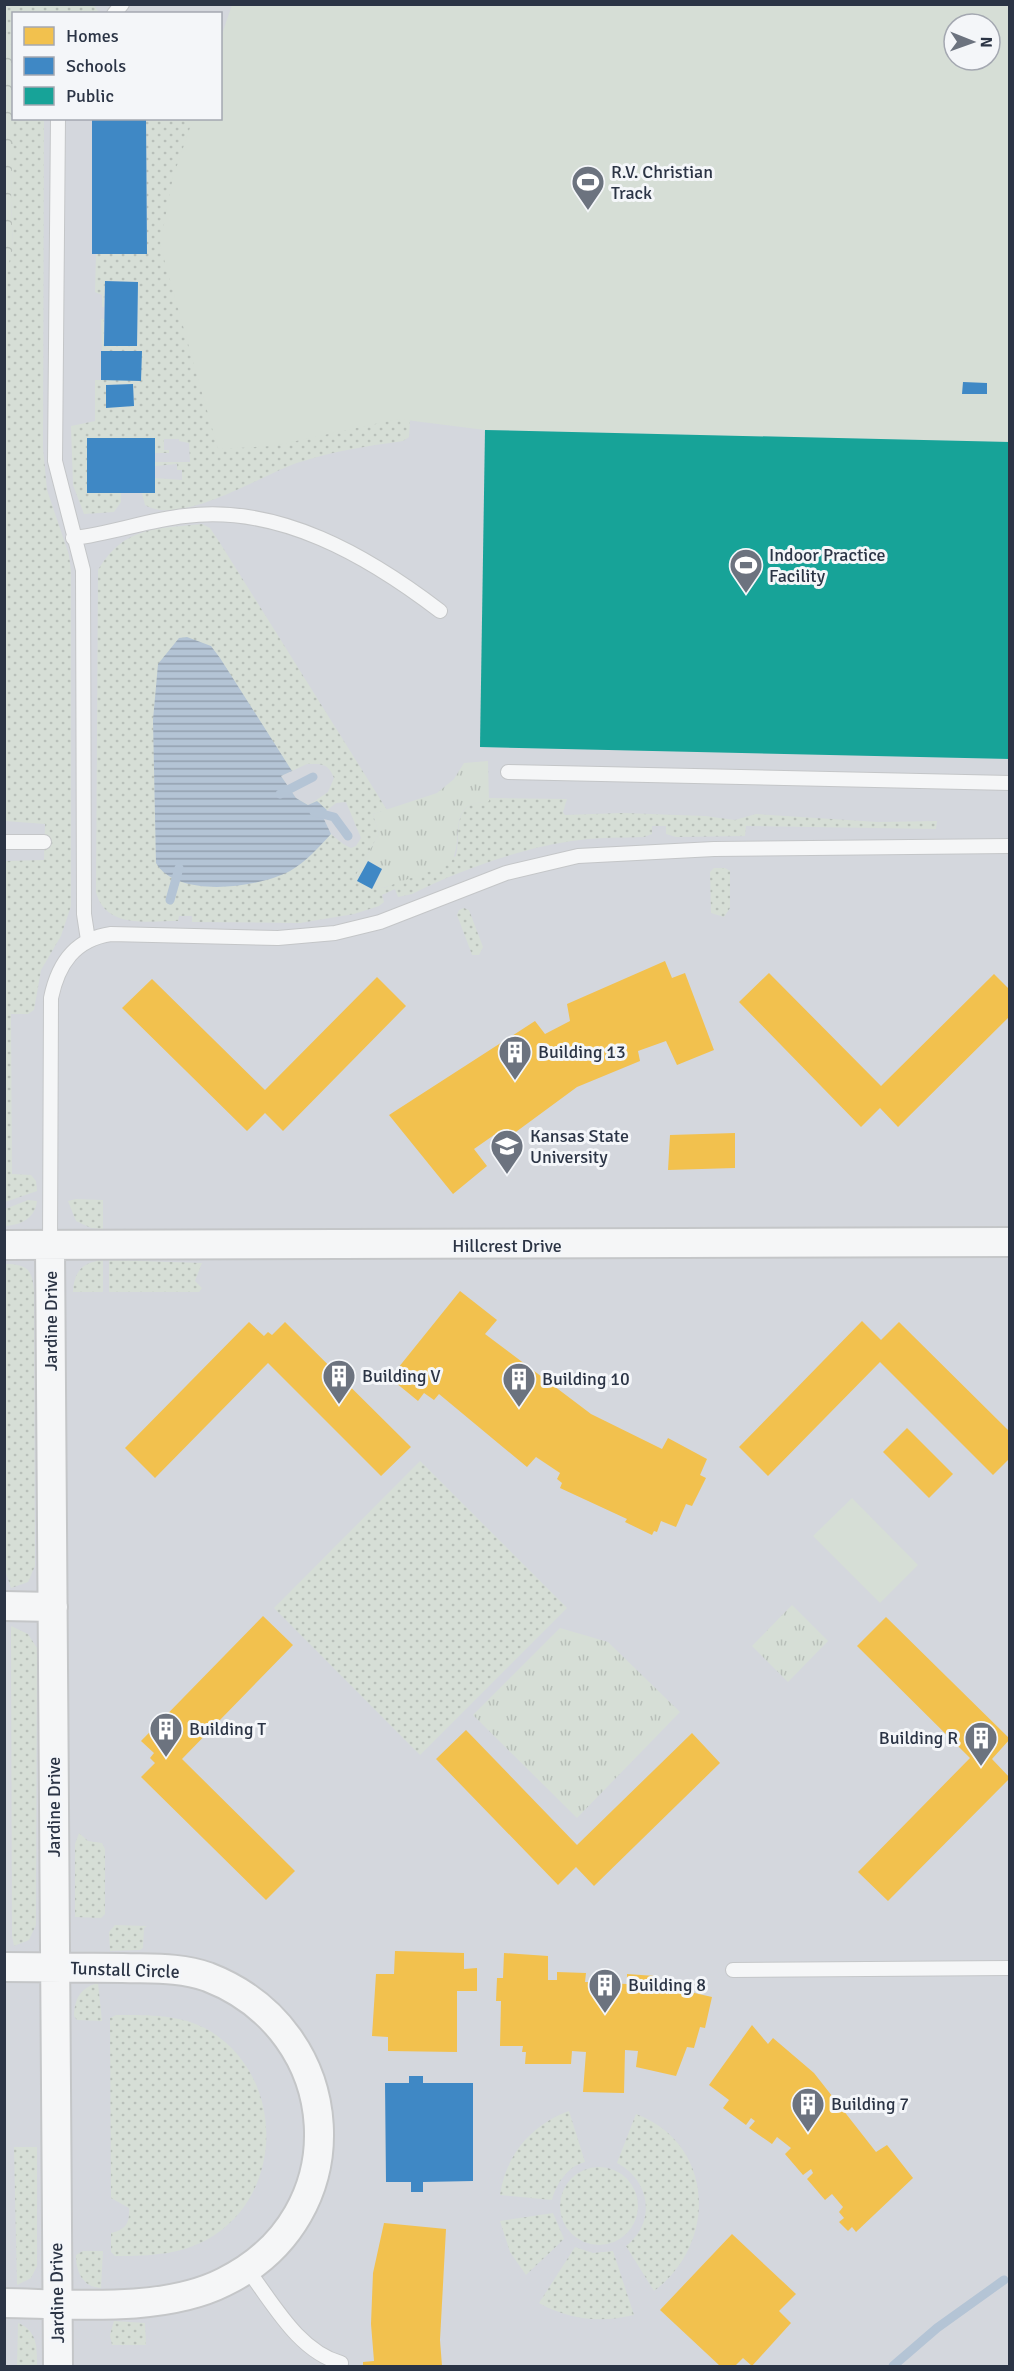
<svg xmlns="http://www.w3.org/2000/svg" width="1014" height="2371" font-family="Signika,sans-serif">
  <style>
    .built { fill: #d4d7dd; fill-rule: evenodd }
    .grass { fill: url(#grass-dots); fill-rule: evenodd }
    .forest { fill: url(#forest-crowns) }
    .park { fill: url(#park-tufts) }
    .pitch { fill: #d6ded6; fill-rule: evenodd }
    .water { fill: url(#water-rules) }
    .homes { fill: #f2c14e }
    .schools { fill: #3f88c5 }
    .public { fill: #17a398 }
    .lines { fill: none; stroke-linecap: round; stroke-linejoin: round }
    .stream { stroke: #b4c4d5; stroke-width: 9 }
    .lane-casing { stroke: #c4c6c8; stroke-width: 16 }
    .street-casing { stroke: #c4c6c8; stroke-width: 32 }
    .lane { stroke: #f5f6f7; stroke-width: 14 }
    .street { stroke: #f5f6f7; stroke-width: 28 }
    .labels { text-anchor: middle; stroke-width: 6; stroke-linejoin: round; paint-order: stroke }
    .poi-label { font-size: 18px; fill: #2b3445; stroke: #f4f6f9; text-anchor: start }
    .street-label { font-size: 18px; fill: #2b3445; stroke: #f4f6f9 }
  </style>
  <defs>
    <pattern id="grass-dots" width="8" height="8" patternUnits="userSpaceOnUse" patternTransform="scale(1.5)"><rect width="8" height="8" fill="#d6ded6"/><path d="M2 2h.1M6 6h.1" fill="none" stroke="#b8bfb9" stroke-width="1.8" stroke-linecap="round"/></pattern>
    <pattern id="forest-crowns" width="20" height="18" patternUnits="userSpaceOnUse" patternTransform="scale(1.5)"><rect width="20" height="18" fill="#d6ded6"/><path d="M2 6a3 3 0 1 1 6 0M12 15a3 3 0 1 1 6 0" fill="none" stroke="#b8bfb9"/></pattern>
    <pattern id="park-tufts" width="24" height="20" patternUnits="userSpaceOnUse" patternTransform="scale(1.5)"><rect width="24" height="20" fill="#d6ded6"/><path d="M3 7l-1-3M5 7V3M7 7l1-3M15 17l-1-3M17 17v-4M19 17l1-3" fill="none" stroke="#b8bfb9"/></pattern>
    <pattern id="water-rules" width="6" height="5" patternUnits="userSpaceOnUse" patternTransform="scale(1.5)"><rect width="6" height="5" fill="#b4c4d5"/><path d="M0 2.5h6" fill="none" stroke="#93a0af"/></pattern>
  </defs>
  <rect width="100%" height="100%" fill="#e6e8ea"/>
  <path class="built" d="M4,5H1009V2366H6ZM14,14H220V118H14ZM954,24H990V60H954Z"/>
  <path class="grass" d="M4,5H93L99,12L14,14L13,51L5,29Z
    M13,100L14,118L44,119L43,448L47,490L69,555L71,571V906L61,936L41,970L34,1010L28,1014H11L12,1174L31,1175L36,1181L37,1191L5,1202V861L44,860L45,824L5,821L4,276L13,248L11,200Z
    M146,119H214L410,421L409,437L403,441C368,446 334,451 300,462C262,474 182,527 145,505L142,493H155L154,478L182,480V470H177V464L155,466L154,462H190L189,443L179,441V439H164V450H169V453H154L87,438V493H121V502L114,512L84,514L73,485L71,426L95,421V380H141V351H102L101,319H104V346H137L138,282L105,281L104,307H102V295L95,292L96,254H147ZM133,384L134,406L107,407L106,385Z
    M202,524L210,528L220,543L387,810L373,814L379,834L356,875L372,889L374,885L384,888L456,856C462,832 449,801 489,802V798L567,799L563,812L565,815L622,813L705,816L735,820L756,814L878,822L937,821L936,829L746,826L745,836L676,837L666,834V826H652V834L644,837C623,838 601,837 580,840C527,846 459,870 412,894L398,897L395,889L382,895L384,902L379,906L354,914L300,923L192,922V916H179L178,921C149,921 105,929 96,892L98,570C125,526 155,529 202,524ZM307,764C322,764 328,763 334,778L328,792L309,805L296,798L281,776ZM346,802L361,838L356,846L351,848C338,842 323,829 321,815L336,803Z
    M714,868H725L730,871V908L724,917L711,913L710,872Z
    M464,908L469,910L483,947L479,955H472L471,952L457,915L459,910Z
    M76,1199L103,1200V1229L91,1228L76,1221L68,1201Z
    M28,1200L37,1201C35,1219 20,1225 5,1226V1209Z
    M103,1260V1292H73C74,1272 82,1262 103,1260Z
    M109,1260L202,1263L195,1281L202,1288L199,1292H109Z
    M5,1264C26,1264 33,1269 34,1292L35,1566L28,1582L11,1588L4,1567Z
    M420,1461L567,1608L420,1755L274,1608Z
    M11,1626L28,1634L37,1648L36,1925L29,1940L14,1946L12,1936Z
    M79,1833L88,1841L102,1843L105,1849V1914L101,1918L75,1917V1844Z
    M115,1925L147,1926L144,1928L143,1948L140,1950L110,1951L109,1932Z
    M98,1983L102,2021L77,2020L74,2016C75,1998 80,1988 98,1983Z
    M116,2015C147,2015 182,2014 210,2031C282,2075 286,2186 216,2234C186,2255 150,2256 115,2256L111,2252V2233C126,2230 130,2223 129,2208L111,2198L110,2018Z
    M569,2111L585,2162C568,2166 556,2184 552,2200L500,2195C506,2155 531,2125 569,2111Z
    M636,2114C715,2144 718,2243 654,2291L626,2246C657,2222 650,2180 617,2163Z
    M14,2147H37V2266L31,2278L17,2285Z
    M560 2206a39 39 0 1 1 78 0a39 39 0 1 1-78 0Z
    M553,2213L564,2239L526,2275L510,2252L500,2221Z
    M575,2247L593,2253L613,2251L634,2315C600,2323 570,2320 539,2303Z
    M83,2251H103L101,2288C82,2287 76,2271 76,2255Z
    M114,2321L145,2323L146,2345H112L110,2335Z
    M18,2323C38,2331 37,2348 37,2366H17Z"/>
  <path class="forest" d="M5,29L13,51L14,100L11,200L13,248L5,276Z"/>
  <path class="park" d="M488,761L489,802C443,801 467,841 450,864L383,888L374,885L382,869L368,861L360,877L356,875L379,834L373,814L437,793L454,779L464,763Z
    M792,1605L828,1641L788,1682L752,1646Z
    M560,1628L608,1642L680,1712L577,1818L473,1715Z"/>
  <path class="pitch" d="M232,5H1009V442L485,430L398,419L273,446L218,449L160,245L173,177L193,119L220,118L221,37ZM954,24H990V60H954Z
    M852,1498L918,1565L880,1603L813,1536Z"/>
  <path class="water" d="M187,637L211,646L220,658L292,771L281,776L296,798L308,805L317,801L327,810L322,815L331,834C319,847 306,862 290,871C258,888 177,899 156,863L153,720L158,664L179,638Z"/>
  <path class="homes" d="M665,961L672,978L685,973L714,1050L677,1065L666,1041L638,1051L640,1061L577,1087L501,1143L494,1135L474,1149L487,1166L453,1194L389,1115L535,1021L545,1034L570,1021L567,1004Z
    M769,973L881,1086L994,974L1010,990V1016L898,1127L880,1108L861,1127L739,1002Z
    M377,977L406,1006L283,1131L265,1113L247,1131L122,1008L152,979L265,1090Z
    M735,1133V1168L668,1170L670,1135Z
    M460,1291L497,1320L485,1334L591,1414L662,1449L668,1438L707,1459L700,1475L706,1478L692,1506L686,1504L676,1527L661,1521L657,1532L654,1531L652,1535L625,1522L627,1519L560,1488L562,1483L557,1479L560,1473L536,1457L527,1467L439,1394L434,1400L424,1393L418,1401L390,1378Z
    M862,1321L881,1340L899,1322L1010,1432V1458L993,1475L880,1362L768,1476L739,1447Z
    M249,1322L264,1336L268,1332L272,1335L285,1322L411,1447L381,1476L268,1363L155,1478L125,1448Z
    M907,1428L953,1474L929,1498L883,1452Z
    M263,1616L293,1645L182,1759L295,1871L266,1900L141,1777L155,1763L150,1758L154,1753L141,1741Z
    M886,1617L1010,1739L992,1759L1010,1778L888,1901L858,1872L970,1758L857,1646Z
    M466,1730L577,1845L692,1733L720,1763L594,1886L576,1867L558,1885L436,1759Z
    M395,1951L464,1953V1969L477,1968V1991H457V2052L388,2051V2037L372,2036L376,1974H394Z
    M504,1953L548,1956V1980H557V1972L586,1973L585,1982L627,1984V1974L655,1976V1984L712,1997L705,2028L700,2027L694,2048L687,2047L676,2076L636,2067L638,2051L625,2050L624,2093L583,2092L586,2052L572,2051L571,2064H525L526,2052H522L523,2046H500L501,2001H496L497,1978H503Z
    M752,2025L768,2044L773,2038L814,2073L876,2152L887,2145L913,2178L856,2232L852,2227L848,2231L839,2222L844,2218L839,2212L843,2207L832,2194L825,2200L807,2179L813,2173L811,2169L803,2175L785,2154L791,2148L777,2137L772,2144L749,2128L755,2121L751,2118L746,2125L723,2108L729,2100L709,2085Z
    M384,2223L446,2229L440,2340L442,2366H363V2362L374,2361L371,2324L373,2273Z
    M732,2234L796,2294L779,2311L791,2323L752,2366L743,2358L735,2366H720L660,2310Z"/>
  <path class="schools" d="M92,118H146L147,254H92Z
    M105,281L138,282L137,346H104Z
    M101,351H142L141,381L101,380Z
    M963,382L987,383V394H962Z
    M133,384L134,406L106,408V385Z
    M87,438H155V493H87Z
    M368,861L382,869L372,889L357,881Z
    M409,2076H423V2083H473V2181L423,2182V2192H411V2182H386L385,2083H409Z"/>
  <path class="public" d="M485,430L1010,442V759L480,747Z"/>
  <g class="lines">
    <path class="stream" d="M280,794L313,777
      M314,812L334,817L348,836
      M170,900L179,868
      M893,2366L937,2328L1004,2280"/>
    <defs>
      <path id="lane" d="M114,14L122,4
        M58,118L55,461L83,570L84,914L88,940
        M73,538C111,534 147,520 185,516C279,504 368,556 440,611
        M508,772L1010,783
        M4,842H44
        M50,1247L51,998C58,964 75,939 111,934L278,938L335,933L380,922L506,873L578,856L714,849L1010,846
        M733,1970L1010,1968
        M247,2269C273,2303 298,2351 341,2363"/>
      <path id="street" d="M4,1245L1010,1242
        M50,1247L58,2366
        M4,1606L53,1607
        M4,1967C44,1967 83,1968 123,1968C152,1969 180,1967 208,1977C347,2031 359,2216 224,2282C163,2313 72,2304 4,2303"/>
    </defs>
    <use href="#lane" class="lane-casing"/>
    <use href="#street" class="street-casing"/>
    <use href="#lane" class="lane"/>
    <use href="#street" class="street"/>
  </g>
  <defs>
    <symbol id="stadium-pin" viewBox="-11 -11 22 30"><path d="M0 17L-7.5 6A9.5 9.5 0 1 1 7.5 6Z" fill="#6c737f" stroke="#f4f6f9"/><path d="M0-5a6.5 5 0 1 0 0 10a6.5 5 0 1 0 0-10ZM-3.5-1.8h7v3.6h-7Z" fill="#fff"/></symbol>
    <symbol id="building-pin" viewBox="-11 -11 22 30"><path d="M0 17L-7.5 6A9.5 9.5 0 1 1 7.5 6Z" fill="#6c737f" stroke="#f4f6f9"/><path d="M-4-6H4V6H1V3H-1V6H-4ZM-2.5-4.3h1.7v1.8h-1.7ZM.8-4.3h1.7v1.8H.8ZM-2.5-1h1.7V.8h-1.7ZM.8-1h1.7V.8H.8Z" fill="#fff"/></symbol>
    <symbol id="university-pin" viewBox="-11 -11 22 30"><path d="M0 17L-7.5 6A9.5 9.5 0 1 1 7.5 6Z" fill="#6c737f" stroke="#f4f6f9"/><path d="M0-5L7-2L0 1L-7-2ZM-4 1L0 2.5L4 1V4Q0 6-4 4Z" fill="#fff"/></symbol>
  </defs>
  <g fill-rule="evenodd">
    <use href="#stadium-pin" x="569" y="163" width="38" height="52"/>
    <use href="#stadium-pin" x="727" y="546" width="38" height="52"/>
    <use href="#building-pin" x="496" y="1033" width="38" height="52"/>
    <use href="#university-pin" x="488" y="1127" width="38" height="52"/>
    <use href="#building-pin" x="320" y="1357" width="38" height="52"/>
    <use href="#building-pin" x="500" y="1360" width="38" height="52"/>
    <use href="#building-pin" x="147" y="1710" width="38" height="52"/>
    <use href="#building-pin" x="962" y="1719" width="38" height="52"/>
    <use href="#building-pin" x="586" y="1966" width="38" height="52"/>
    <use href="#building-pin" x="789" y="2085" width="38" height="52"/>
  </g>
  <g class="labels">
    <g class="poi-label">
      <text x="611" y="178">R.V. Christian<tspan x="611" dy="21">Track</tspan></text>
      <text x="769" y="561">Indoor Practice<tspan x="769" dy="21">Facility</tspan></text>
      <text x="538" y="1058">Building 13</text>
      <text x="530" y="1142">Kansas State<tspan x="530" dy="21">University</tspan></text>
      <text x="362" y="1382">Building V</text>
      <text x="542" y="1385">Building 10</text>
      <text x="189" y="1735">Building T</text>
      <text x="958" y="1744" text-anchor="end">Building R</text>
      <text x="628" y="1991">Building 8</text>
      <text x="831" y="2110">Building 7</text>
    </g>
    <g class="street-label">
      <text x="507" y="1252">Hillcrest Drive</text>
      <text transform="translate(51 1321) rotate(-90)" y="6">Jardine Drive</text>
      <text transform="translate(54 1807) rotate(-90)" y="6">Jardine Drive</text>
      <text transform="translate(125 1970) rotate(2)" y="6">Tunstall Circle</text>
      <text transform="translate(57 2293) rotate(-91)" y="6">Jardine Drive</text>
    </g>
  </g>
  <rect width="1014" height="2371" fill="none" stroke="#2b3445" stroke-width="12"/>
  <rect x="12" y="12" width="210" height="108" fill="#f4f6f9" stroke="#a4a8b1" stroke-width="1.5"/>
  <rect x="24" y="27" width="30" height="18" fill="#f2c14e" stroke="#a4a8b1" stroke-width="1.5"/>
  <text x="66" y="42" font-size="18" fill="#2b3445">Homes</text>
  <rect x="24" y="57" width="30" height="18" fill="#3f88c5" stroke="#a4a8b1" stroke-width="1.5"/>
  <text x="66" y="72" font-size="18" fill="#2b3445">Schools</text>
  <rect x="24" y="87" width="30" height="18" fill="#17a398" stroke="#a4a8b1" stroke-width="1.5"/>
  <text x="66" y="102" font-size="18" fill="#2b3445">Public</text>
  <g transform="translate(972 42) rotate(91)"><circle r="28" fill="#f4f6f9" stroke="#a4a8b1" stroke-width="1.5"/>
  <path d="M0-4.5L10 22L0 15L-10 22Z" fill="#6c737f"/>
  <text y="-9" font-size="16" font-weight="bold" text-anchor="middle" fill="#2b3445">N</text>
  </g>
</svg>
